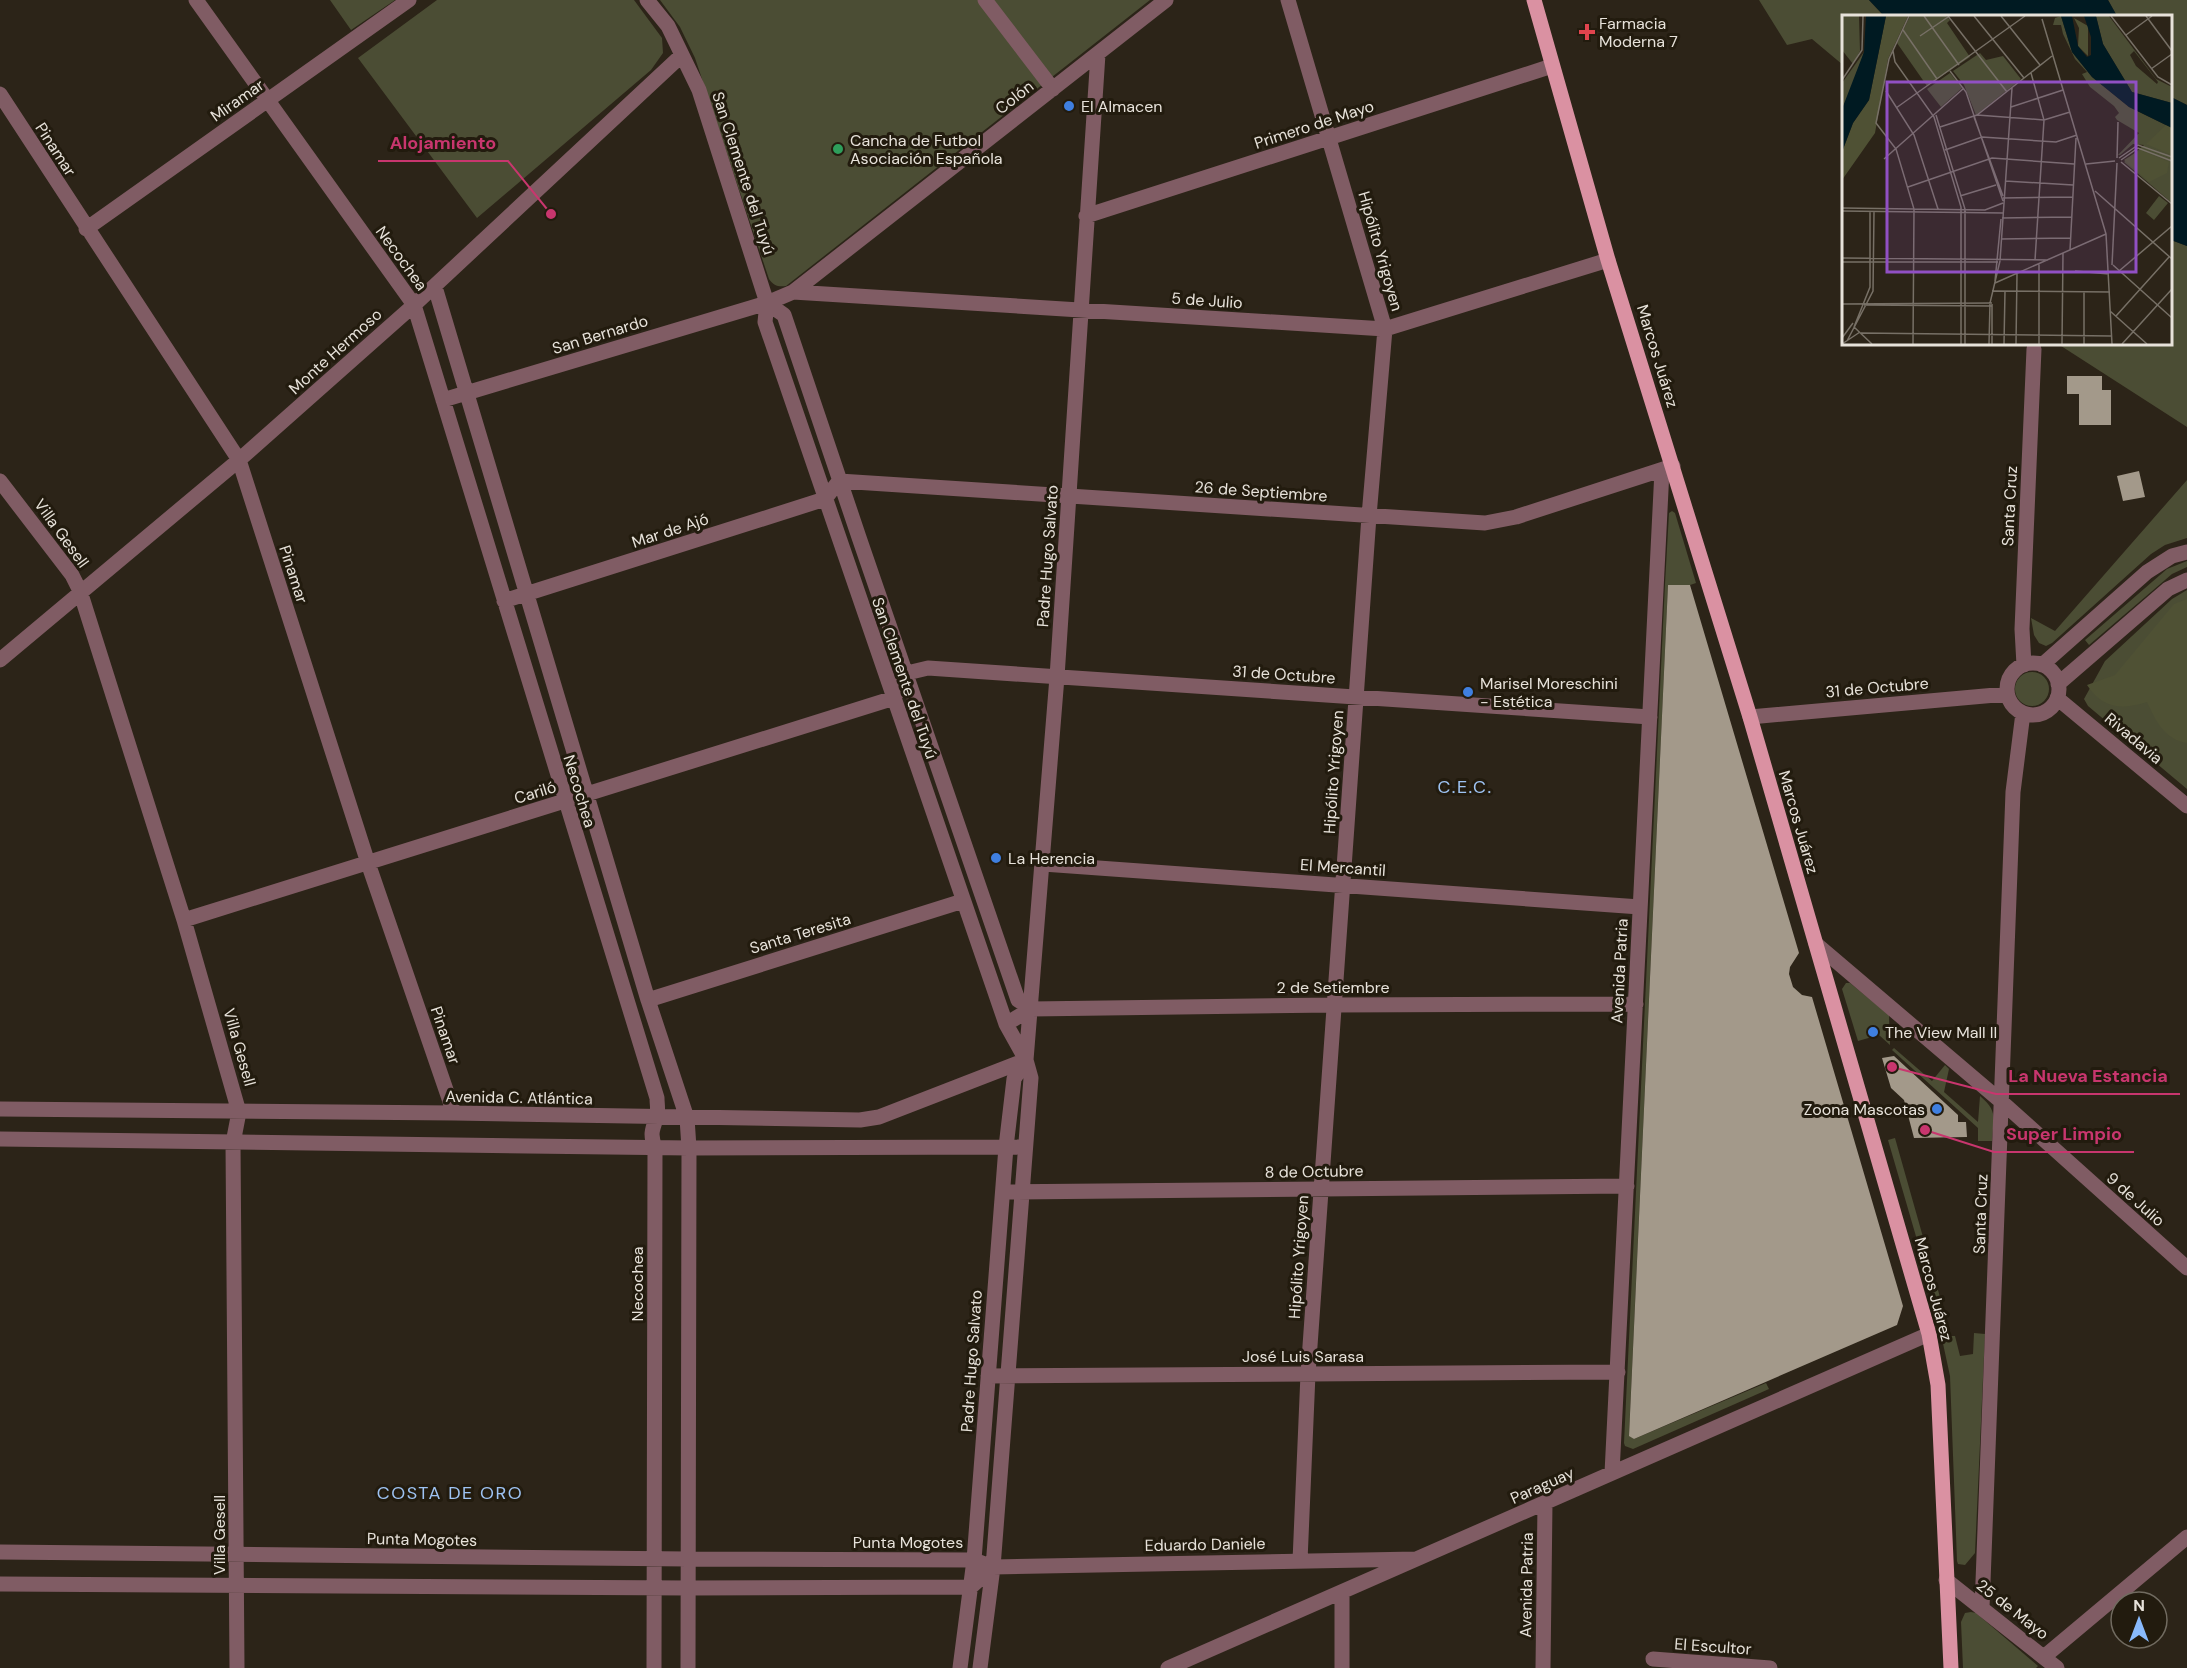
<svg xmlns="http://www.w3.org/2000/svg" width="2187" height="1668" font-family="'DM Sans',sans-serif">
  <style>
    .green { fill: #4b4d34 }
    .forest { fill: #4f5134 }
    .water { fill: #001a22 }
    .building { fill: #a3998a }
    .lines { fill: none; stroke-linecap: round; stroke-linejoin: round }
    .minor { stroke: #805c64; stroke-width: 15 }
    .major { stroke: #da91a2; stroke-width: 15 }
    .health-dot { fill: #e0444e; stroke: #221b0e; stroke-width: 2 }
    .shop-dot { fill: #3f7fe0; stroke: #221b0e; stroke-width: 2 }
    .leisure-dot { fill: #2e9e5b; stroke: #221b0e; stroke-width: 2 }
    .labels { text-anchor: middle; stroke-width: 6; stroke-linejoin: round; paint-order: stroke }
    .poi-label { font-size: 16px; fill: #e7e2da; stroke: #221b0e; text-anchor: start }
    .street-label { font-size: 16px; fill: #e7e2da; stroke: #221b0e }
    .neighbourhood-label { font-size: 18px; letter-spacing: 1.5px; fill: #9ec3f3; stroke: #221b0e }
    .inset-road { fill: none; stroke: #777066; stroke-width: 1.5 }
    .view { fill: #9150c4; fill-opacity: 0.15; stroke: #9150c4; stroke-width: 3 }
    .inset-edge { fill: none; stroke: #e7e2da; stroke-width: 3 }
    .leader { fill: none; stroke: #c8366e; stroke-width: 2 }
    .callout-dot { fill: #c8366e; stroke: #221b0e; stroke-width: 2 }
    .callout-label { font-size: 18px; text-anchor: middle; font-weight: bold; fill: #c8366e; stroke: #221b0e; stroke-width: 6; stroke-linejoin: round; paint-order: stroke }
  </style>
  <rect width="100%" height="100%" fill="#2c2418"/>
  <path class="green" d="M330,0H395L351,30Z
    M437,0H634L662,38L663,53L651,70L477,218L358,58Z
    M660,0H1150L786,286C778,287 774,286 769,279L695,58L680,27Z
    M1759,0H1869L1884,16H1844L1843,65L1812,39L1787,45Z
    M2108,0H2187V105L2171,97L2170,16H2117Z
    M2171,240L2187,246V427L2058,344H2170Z
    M2187,480V538L2165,545L2151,554L2052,643L2046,646L2039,643L2034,635L2031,618L2055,631Z
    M1672,511L1675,513L1696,583L1690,585H1668L1629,1435L1634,1439L1766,1383L1769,1389L1633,1449L1625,1446L1624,1443L1665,584L1669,513Z
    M2187,561V567L2172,574L2089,645L2085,640L2167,569Z
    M2187,590V789L2088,706L2084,699L2105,661L2172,599Z
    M2015 689a17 17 0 1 1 34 0a17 17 0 1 1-34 0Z
    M1846,983H1850L1889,1015L1890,1045L1879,1035L1858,1041L1842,989Z
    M1894,1048L1932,1081L1945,1065L1949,1069L1944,1092L1978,1122L1980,1096C1999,1112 1993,1119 1992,1141H1978V1128L1892,1050Z
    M1895,1138L1951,1336H1955L1960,1356L1973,1354L1974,1333L1985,1334L1975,1553L1965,1565L1958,1564L1957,1561L1950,1376L1931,1288L1888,1140Z
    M1971,1612L1976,1613L2038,1666L2036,1668H1963L1961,1622L1965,1613Z"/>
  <path class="forest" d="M2187,599V743C2165,740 2155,720 2147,702C2121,710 2103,709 2087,685L2115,675L2174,604Z"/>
  <path class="water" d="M1869,0H2108L2117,16H1884Z
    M2171,97L2187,105V246L2171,240Z"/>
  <path class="building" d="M2067,376H2102V390H2111V425H2079V394H2067Z
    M2139,471L2145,497L2123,501L2117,476Z
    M1668,585H1690L1799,953L1790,967L1789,974L1793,987L1802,995L1812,997L1903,1306L1897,1325L1634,1439L1629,1436Z
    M1894,1056L1958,1115V1122H1966L1967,1137L1914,1138L1904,1100L1891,1088L1882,1058Z"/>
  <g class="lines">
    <path class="minor" d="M196,0L414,305L657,1098C657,1105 659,1113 656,1119C652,1130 650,1135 655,1147L654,1668
      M647,0L668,26L699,90L767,303L765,322L1006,1024L1026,1060
      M985,0L1053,89
      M1288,0L1385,329L1369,516L1308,1374L1300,1561
      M0,94L239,460L368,863L454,1113
      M1086,216L1552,66
      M86,229L409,0
      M435,287L648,1000L687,1118L689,1148L688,1668
      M793,292L1385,329L1608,260
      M767,303L784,315C860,544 940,771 1018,1000L1031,1009
      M443,400L767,303L793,292L1166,0
      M0,481L72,575L80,591L184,920L239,1112L233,1143L237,1668
      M504,601L825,499L839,481L1485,523L1516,517L1673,466
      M0,660L239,460L414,305L682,55
      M2007 689a26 26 0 1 1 52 0a26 26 0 1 1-52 0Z
      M2024,665L2022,629L2034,349
      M2042,665L2147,572L2172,556L2187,552
      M2058,684L2168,589L2187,580
      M2057,698L2187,806
      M1750,717L2007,694
      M1043,864L1640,907
      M184,920L894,698L907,673L928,668L1650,717
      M1816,944L2003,1103L2187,1268
      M648,1000L963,901
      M1006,1024L1031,1009L1333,1005L1636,1004
      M0,1109L454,1113L860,1120L879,1117L1026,1060
      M0,1139L689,1148L1024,1147
      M1003,1192L1627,1186
      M988,1376L1618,1372
      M1612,1473L1662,470
      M0,1552L688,1559L974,1560L993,1567L1416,1559
      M1946,1580L2057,1668
      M0,1584L688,1588L971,1587L993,1567
      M1982,1608L2013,792L2023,713
      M2045,1656L2187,1537
      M1653,1659L1770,1668
      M960,1668L974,1560L1006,1147L1014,1079L1026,1060
      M980,1668L993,1567L1031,1078L1026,1060L1057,677L1098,54
      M1168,1668L1929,1334
      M1342,1668V1592
      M1543,1668L1545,1503"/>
    <path class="major" d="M1534,0L1608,260L1750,717L1929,1334L1938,1385L1951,1668"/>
  </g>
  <path class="health-dot" d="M1584 23h6v6h6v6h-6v6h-6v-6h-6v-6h6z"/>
  <g class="shop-dot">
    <circle cx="1069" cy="106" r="6"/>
    <circle cx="1468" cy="692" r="6"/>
    <circle cx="996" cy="858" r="6"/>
    <circle cx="1873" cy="1032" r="6"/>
    <circle cx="1937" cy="1109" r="6"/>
  </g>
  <circle class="leisure-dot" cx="838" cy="149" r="6"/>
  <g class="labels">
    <g class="poi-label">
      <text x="1599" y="29">Farmacia<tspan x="1599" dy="18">Moderna 7</tspan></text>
      <text x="1081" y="112">El Almacen</text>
      <text x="850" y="146">Cancha de Futbol<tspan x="850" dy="18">Asociación Española</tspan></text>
      <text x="1480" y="689">Marisel Moreschini<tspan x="1480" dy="18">- Estética</tspan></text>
      <text x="1008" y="864">La Herencia</text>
      <text x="1885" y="1038">The View Mall II</text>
      <text x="1925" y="1115" text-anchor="end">Zoona Mascotas</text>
    </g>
    <g class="street-label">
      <text transform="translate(1014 97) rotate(-38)" y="6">Colón</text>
      <text transform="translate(237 100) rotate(-35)" y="6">Miramar</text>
      <text transform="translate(1314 124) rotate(-18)" y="6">Primero de Mayo</text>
      <text transform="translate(56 149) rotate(57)" y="6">Pinamar</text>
      <text transform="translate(744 173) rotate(72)" y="6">San Clemente del Tuyú</text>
      <text transform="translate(1381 251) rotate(74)" y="6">Hipólito Yrigoyen</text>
      <text transform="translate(402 258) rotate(54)" y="6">Necochea</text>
      <text transform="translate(1207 300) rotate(4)" y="6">5 de Julio</text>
      <text transform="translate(600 334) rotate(-17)" y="6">San Bernardo</text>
      <text transform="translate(335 351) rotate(-42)" y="6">Monte Hermoso</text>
      <text transform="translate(1658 356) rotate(73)" y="6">Marcos Juárez</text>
      <text transform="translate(1261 491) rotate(4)" y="6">26 de Septiembre</text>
      <text transform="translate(2009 506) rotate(-87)" y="6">Santa Cruz</text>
      <text transform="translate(670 530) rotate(-18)" y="6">Mar de Ajó</text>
      <text transform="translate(62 533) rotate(54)" y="6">Villa Gesell</text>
      <text transform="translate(1047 556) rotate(-86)" y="6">Padre Hugo Salvato</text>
      <text transform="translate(294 574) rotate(72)" y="6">Pinamar</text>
      <text transform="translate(1284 674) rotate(4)" y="6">31 de Octubre</text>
      <text transform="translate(905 678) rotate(71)" y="6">San Clemente del Tuyú</text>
      <text transform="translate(1877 687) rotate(-5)" y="6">31 de Octubre</text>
      <text transform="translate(2134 738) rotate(40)" y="6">Rivadavia</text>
      <text transform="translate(1333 772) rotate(-86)" y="6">Hipólito Yrigoyen</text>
      <text transform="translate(580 791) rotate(73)" y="6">Necochea</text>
      <text transform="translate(535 792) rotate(-17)" y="6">Cariló</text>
      <text transform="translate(1799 822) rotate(74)" y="6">Marcos Juárez</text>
      <text transform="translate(1343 867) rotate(4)" y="6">El Mercantil</text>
      <text transform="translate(800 933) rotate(-17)" y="6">Santa Teresita</text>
      <text transform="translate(1619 971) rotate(-87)" y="6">Avenida Patria</text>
      <text x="1333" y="993">2 de Setiembre</text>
      <text transform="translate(446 1035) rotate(71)" y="6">Pinamar</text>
      <text transform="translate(240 1047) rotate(74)" y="6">Villa Gesell</text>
      <text transform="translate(519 1097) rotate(1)" y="6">Avenida C. Atlántica</text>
      <text transform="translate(1314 1171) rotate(-1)" y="6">8 de Octubre</text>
      <text transform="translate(2136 1199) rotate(42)" y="6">9 de Julio</text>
      <text transform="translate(1980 1214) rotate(-88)" y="6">Santa Cruz</text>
      <text transform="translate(1298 1257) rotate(-86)" y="6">Hipólito Yrigoyen</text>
      <text transform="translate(637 1284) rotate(-90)" y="6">Necochea</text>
      <text transform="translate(1934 1289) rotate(75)" y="6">Marcos Juárez</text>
      <text x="1303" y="1362">José Luis Sarasa</text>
      <text transform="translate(971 1361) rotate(-86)" y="6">Padre Hugo Salvato</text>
      <text transform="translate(1542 1485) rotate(-24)" y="6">Paraguay</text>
      <text transform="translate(219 1535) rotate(-90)" y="6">Villa Gesell</text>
      <text transform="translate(422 1539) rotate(1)" y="6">Punta Mogotes</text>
      <text x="908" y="1548">Punta Mogotes</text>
      <text transform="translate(1205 1544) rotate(-1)" y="6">Eduardo Daniele</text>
      <text transform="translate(1526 1585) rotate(-89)" y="6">Avenida Patria</text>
      <text transform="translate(2013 1609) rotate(38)" y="6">25 de Mayo</text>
      <text transform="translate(1713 1646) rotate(4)" y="6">El Escultor</text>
    </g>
    <g class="neighbourhood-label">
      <text x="1465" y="793">C.E.C.</text>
      <text x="450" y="1499">COSTA DE ORO</text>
    </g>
  </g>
  <g transform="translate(1842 15)">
    <rect width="330" height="330" fill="#2c2418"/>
    <path d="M0,1H17L18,36L11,49L0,35ZM68,1H104L108,5L105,8L128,42L85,71L55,28ZM219,1L230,37L250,62L287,92L330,113V188L282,147L302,130L291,129L278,140H276L297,118L275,105L273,102L277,98L272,91L248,72L240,59L245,57L233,44L221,19L219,10H211L213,3ZM254,1H267L314,64L330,72V88L290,77L261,29ZM292,36L316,67L315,69L294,51L288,40ZM22,37L11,71L0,94V68ZM138,38L144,45L161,41L179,64L134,100L122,70L111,56ZM108,58L120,73L99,92L85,74ZM317,181L326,188L312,205L304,198Z" fill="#4b4d34" fill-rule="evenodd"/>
    <path d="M44,1H66L46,44L33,118L0,165V137L11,108L27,85ZM232,3L246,11V41L236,31L237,13ZM324,110L330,113V140L304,129ZM298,135L327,147L325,158L307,167L282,145Z" fill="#4f5134"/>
    <path d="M24,1H44L27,85L11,108L0,137V94L22,37ZM219,1H230L236,31L245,42L249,40V22L242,1H254L261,29L290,77L330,88V113L287,92L250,62L230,37Z" fill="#001a22"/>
    <path class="inset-road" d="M67,1L47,44L34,108L54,134L72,194L71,329M82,1L117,50M106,1L165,77M132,1L182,63M159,1L198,50M269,1L316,62L330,70M304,1L330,36M200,4L264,219L270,329M61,15L95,64M284,20L310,1M78,21L106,2M51,36L53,47L92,102L119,192V329M309,54L330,39M108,56L124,77L161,186M189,58L202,105L193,245M0,65L20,35L21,1M44,76L72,120L96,194M169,92L221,75M54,93L183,1M94,100L123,194V329M135,100L202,105L228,97M132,102L161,181M98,112L135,100L210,41M103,135L140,122L214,127L235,120M275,143L276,107M277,143L296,130L330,142M42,144L122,73M279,145L296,133L330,146M279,147L330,189M244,149L273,146M163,166L231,170M66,172L150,143L232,149M253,176L330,244M118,181L154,170M161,183L231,182M0,193L143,195L161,188M0,196L161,198M160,203L230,202M159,224L229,223M228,235L234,123M0,243L206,245M0,247H156M270,250L275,148M271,250L330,303M233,256L267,259M277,256L330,211M153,266L159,204M153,268L264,219M150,276L268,277M0,289L150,288M22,290L150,291M268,296L305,329M274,301L327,242M12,312L28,272V197M12,312L30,329M19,318L269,321M0,323L11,308M5,326L31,276L32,197M0,329L18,317M147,329L148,288L158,246L170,73M150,329V289M162,329L163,276M174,329L175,259M197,329V248M220,329L221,238M242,329V277M280,329L330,274"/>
    <path class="view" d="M45,67H294V257H45Z"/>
    <rect width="330" height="330" class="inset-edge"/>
  </g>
  <path class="leader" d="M551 214L508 161H378M1892 1067L1996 1094H2180M1925 1130L1994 1152H2134"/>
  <g class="callout-dot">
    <circle cx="551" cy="214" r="6"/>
    <circle cx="1892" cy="1067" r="6"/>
    <circle cx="1925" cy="1130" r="6"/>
  </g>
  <g class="callout-label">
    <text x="443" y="149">Alojamiento</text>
    <text x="2088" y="1082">La Nueva Estancia</text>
    <text x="2064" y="1140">Super Limpio</text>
  </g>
  <g transform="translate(2139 1620)"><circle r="28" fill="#221b0e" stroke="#716b60" stroke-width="1.5"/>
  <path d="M0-4.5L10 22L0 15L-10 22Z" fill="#89bafc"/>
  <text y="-9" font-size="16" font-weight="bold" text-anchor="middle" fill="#e7e2da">N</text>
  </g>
</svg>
